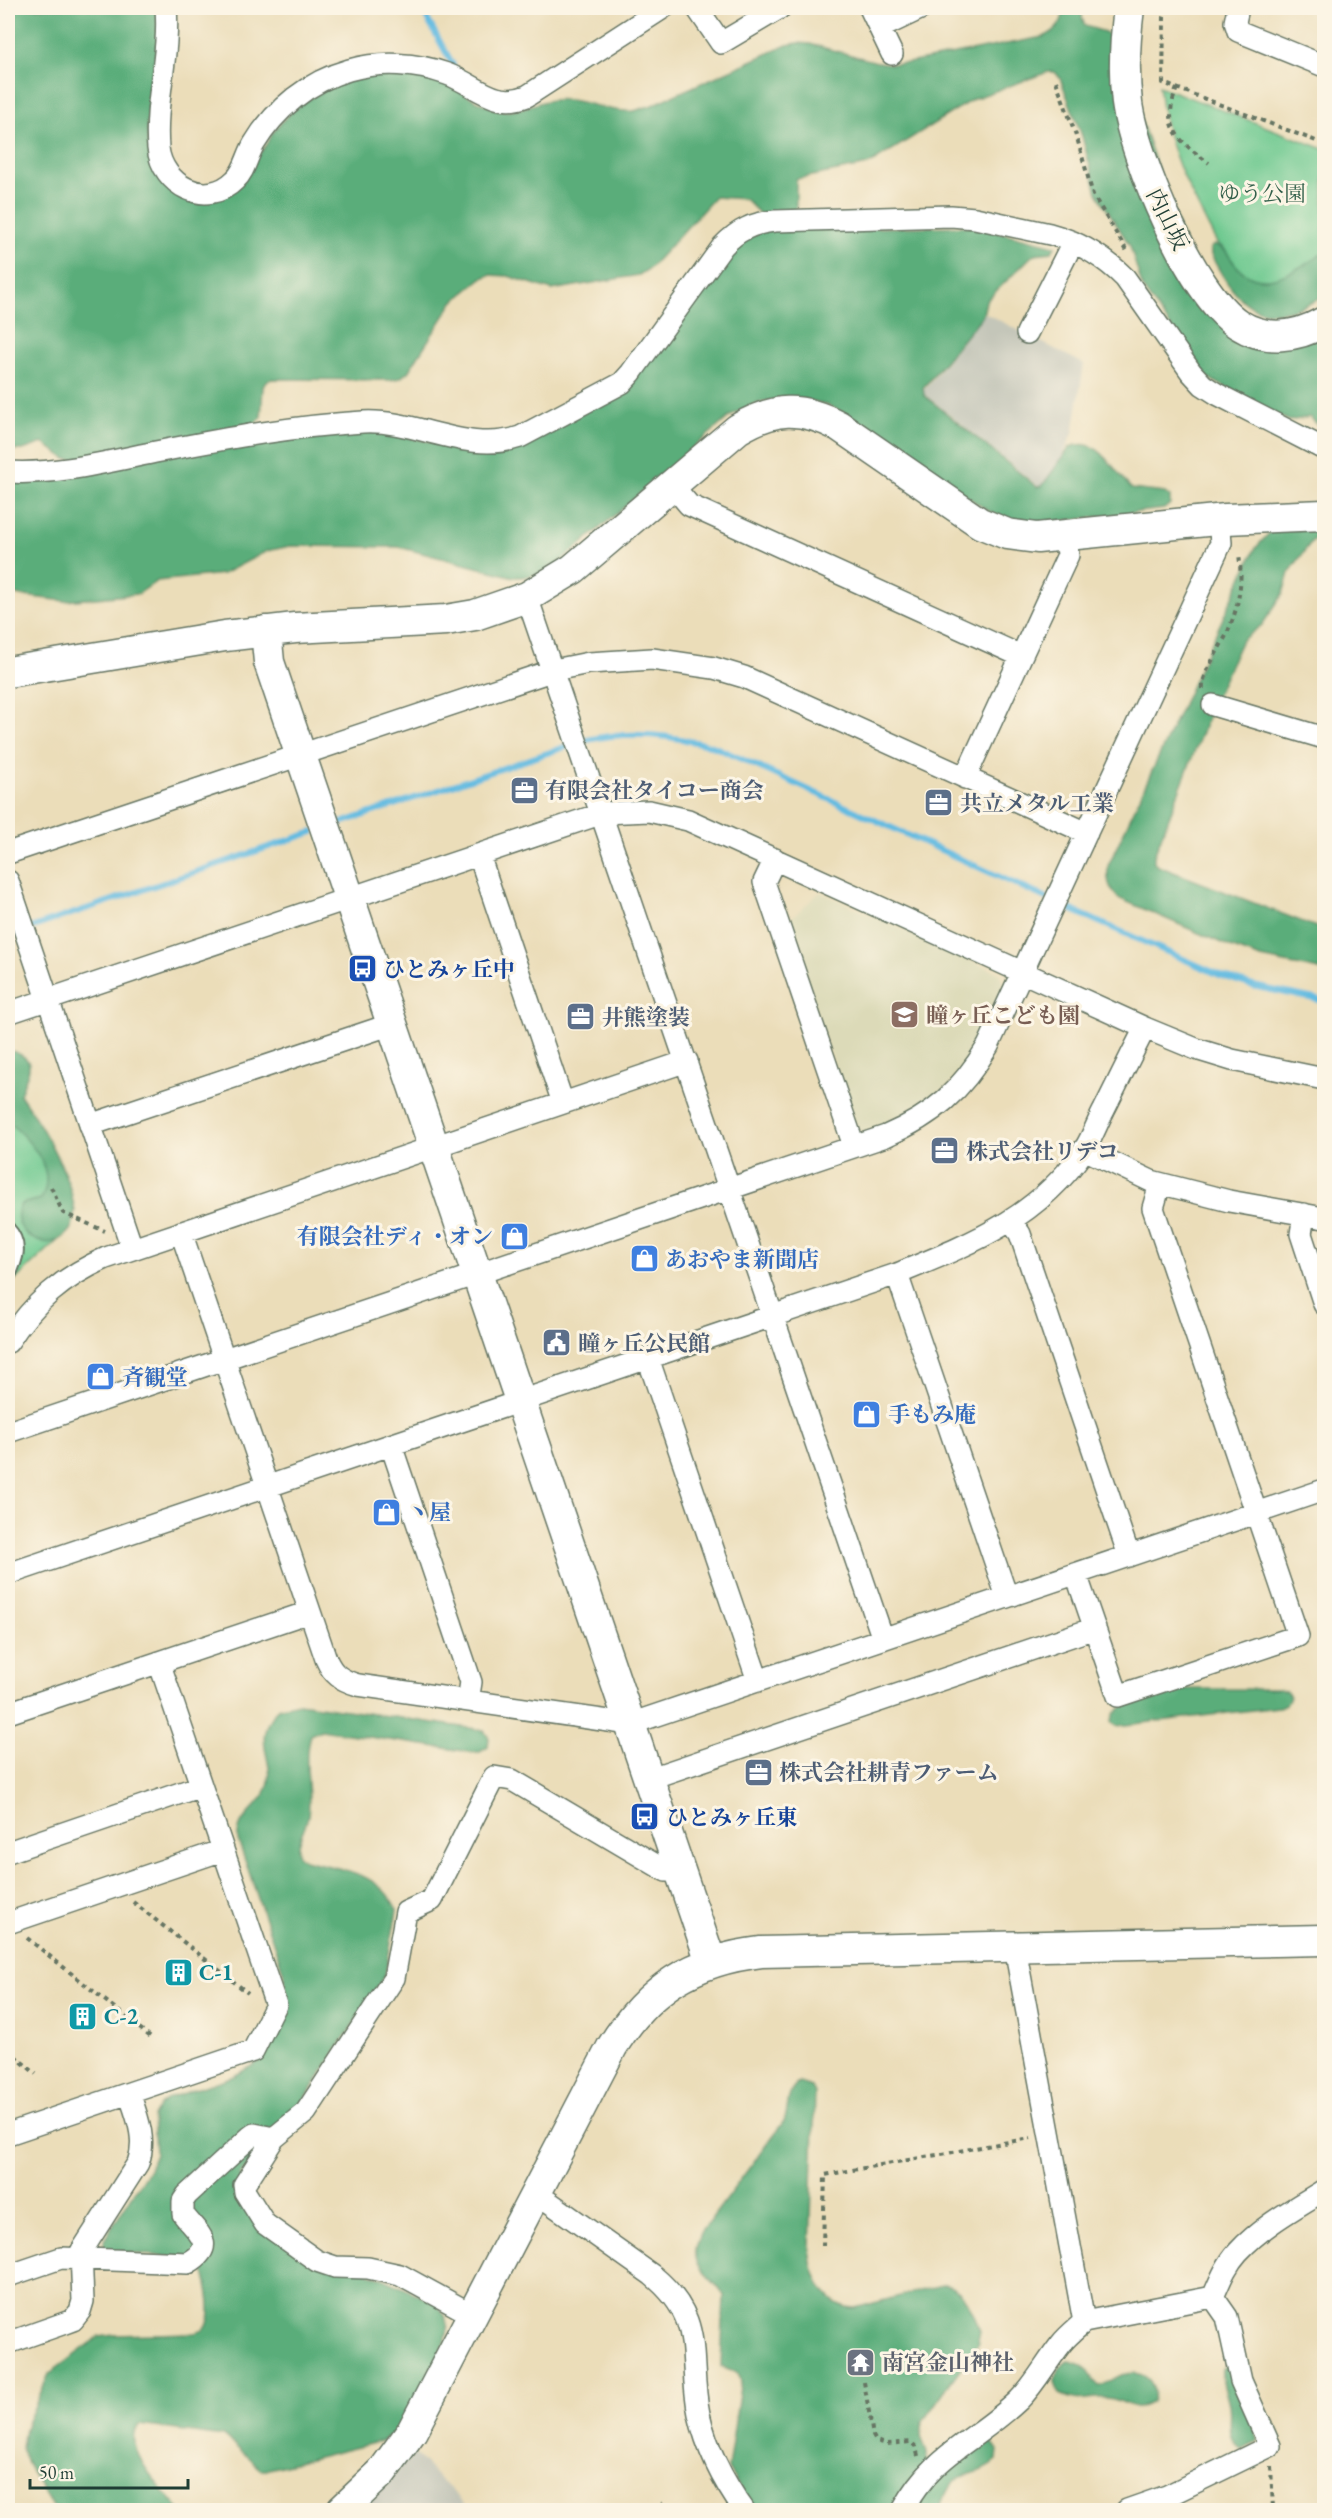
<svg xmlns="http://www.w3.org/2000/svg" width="1332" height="2518" font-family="'EB Garamond','Noto Serif JP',serif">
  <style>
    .built { fill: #dcdab8 }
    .industrial { fill: #c4c6b9 }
    .green { fill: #6ec990; stroke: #468362; stroke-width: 1.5 }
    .forest { fill: #5aad7a; stroke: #3c7557; stroke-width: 1.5 }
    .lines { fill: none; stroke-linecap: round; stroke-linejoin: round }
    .stream { stroke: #63bbe1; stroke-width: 6 }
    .lane-casing { stroke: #667563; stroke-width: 14 }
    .street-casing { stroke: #667563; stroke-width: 24 }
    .secondary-casing { stroke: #667563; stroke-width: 33 }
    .path { stroke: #667563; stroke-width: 4; stroke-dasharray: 4.5 4.5; stroke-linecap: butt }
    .lane { stroke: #fff; stroke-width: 10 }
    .street { stroke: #fff; stroke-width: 21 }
    .secondary { stroke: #fff; stroke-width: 30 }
    .labels { text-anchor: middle; stroke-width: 6; stroke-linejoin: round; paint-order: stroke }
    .park-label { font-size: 22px; fill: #33604b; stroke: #fcf5e5 }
    .street-label { font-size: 22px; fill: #1f3d34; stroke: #fcf5e5 }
    .service-label { font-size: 22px; font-weight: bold; fill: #4e5e75; stroke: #fcf5e5; text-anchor: start }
    .transit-label { font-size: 22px; font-weight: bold; fill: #164399; stroke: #fcf5e5; text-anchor: start }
    .education-label { font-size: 22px; font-weight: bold; fill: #785e54; stroke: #fcf5e5; text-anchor: start }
    .shop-label { font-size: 22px; font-weight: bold; fill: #366cbe; stroke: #fcf5e5; text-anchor: start }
    .culture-label { font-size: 22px; font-weight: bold; fill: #0d838f; stroke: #fcf5e5; text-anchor: start }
    .worship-label { font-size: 22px; font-weight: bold; fill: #5b616d; stroke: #fcf5e5; text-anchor: start }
  </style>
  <rect width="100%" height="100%" fill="#fcf5e5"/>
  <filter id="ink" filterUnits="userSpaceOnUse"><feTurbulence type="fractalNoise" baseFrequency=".0167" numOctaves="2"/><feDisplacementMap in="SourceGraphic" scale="12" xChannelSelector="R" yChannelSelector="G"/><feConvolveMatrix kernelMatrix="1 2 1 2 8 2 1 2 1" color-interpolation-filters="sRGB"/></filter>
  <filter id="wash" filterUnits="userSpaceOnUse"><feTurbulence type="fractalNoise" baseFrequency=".008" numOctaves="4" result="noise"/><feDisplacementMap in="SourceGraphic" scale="24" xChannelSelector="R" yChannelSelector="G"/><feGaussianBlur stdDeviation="1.35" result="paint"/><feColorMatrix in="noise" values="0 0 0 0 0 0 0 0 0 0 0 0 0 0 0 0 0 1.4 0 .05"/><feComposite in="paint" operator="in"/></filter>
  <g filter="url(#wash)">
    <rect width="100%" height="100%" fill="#ebddb9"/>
    <path class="built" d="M820,892L999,973L1005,988L980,1042L949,1085L907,1116L865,1133L857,1129L786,923Z"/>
    <path class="industrial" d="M985,313L1084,364L1073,433L1057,468L1039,487L922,392Z
      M413,2452L471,2510H360Z"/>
    <path class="green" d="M1159,86L1324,149V253C1303,265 1268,293 1243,273C1235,266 1229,256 1223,247L1218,245C1191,194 1164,145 1159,86Z
      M8,1079H10L29,1108L61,1164L75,1210L70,1229L13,1282L8,1292Z"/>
    <path class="forest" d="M8,8H157C157,18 158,29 157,40C154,96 120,183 198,202C217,187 247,168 262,151C267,145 269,137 274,131C288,113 306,99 327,89C362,70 409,68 446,84C464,92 480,105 499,110C517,114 534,102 552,100C579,96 605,113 633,111C639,110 645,107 650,106L787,45L798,43L810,44L877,62L892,64L908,63L1043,37C1057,31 1063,23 1064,8H1083L1082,18L1085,26L1105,32L1112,37L1209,316L1324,336V427L1318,425L1310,417L1289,421L1208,378L1143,289L1130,246L1097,193L1082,136L1060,78L1055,72H1048L973,99L868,165L796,179V213L760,214L745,199L715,197L650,268L639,275L552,290L508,276L490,275L482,278L453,302L408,372L400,378L390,380L272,379L266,381L263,387L261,418L254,424L244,426L76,460L66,459L43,443L23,450H8Z
      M974,226L1055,246L1052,252L1034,254L986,301L983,315L923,388L924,395L1037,487L1042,486L1070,447C1100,434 1115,474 1132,489L1165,493L1170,497V504L1164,509L1037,524L1011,521L987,510L846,414C806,392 768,393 729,417L565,558C547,570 536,578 514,577L399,547L290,546L267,551L223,574L157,581L138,594L65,601L8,594V480L246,442L369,430L474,450L614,397L729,252L761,230Z
      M1214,245C1224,246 1228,255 1234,263C1261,297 1296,269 1324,253V296C1266,329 1240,312 1211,255L1210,248Z
      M1324,527V536L1316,538L1311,542L1289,573L1283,594L1262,625L1242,640L1216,696L1154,856V862L1158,866L1324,930V971L1261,958L1233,948L1118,898C1108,887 1107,880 1108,866L1255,549L1271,531Z
      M8,1050C43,1059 25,1074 20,1095C38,1120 89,1200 70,1230C50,1260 5,1230 21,1204L41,1199C58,1169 29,1140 8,1121Z
      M1191,1689H1279L1286,1691L1290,1697L1286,1704L1279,1707L1117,1726L1112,1723C1112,1718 1113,1714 1117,1711C1128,1701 1175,1691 1191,1689Z
      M299,1703L476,1729L484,1731L489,1738L488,1747L480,1752H471L321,1730L310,1735C302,1760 312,1790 308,1816C306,1828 294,1844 299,1856L305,1860C342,1870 379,1871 397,1910L385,1975L305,2099L240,2175L260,2230L382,2278L436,2303L445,2315L448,2329L445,2343L413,2404L393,2434L382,2441L269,2469H261L224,2436L139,2425C120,2449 166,2493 180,2510H55L27,2464L22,2448L25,2428L49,2374L99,2337L114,2335L194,2333C197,2332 201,2332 203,2330C216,2321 208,2281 202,2269C200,2265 195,2262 192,2259L108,2251L104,2247V2240L149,2169L155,2154L153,2116L160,2105L169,2098L234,2076L260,2061L278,2036L287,2007L285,1977L238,1840C236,1815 259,1810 267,1789C278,1760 248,1741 278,1708Z
      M799,2083L812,2087L815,2093L810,2250C813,2276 825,2308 855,2308L942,2285C963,2285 975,2314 980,2331L977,2345L923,2421L921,2437L927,2452V2464L897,2510H754L728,2469L741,2380L737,2372L721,2366L724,2296C709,2270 685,2269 701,2233L784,2121C790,2108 785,2090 799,2083Z
      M1069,2361C1090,2364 1085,2374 1099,2386C1109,2384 1116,2375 1126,2374C1146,2370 1158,2384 1152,2402C1130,2415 1127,2399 1107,2398C1086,2396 1084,2405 1060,2394C1051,2379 1054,2370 1069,2361Z
      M1226,2367L1231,2369L1258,2441L1241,2449C1223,2436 1232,2421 1229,2404C1226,2391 1221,2382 1222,2370Z
      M983,2440L992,2442L998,2450L997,2461C973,2483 951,2463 941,2510H910L925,2483Z"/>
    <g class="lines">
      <path class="stream" d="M421,8L453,65
        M587,740C631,730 672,735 715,747L1046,898
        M338,824L568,746
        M1065,907L1222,976L1253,986L1324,1001
        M33,927L313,832
        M8,935L16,932"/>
    </g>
  </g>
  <g filter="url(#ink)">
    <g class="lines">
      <defs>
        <path id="lane" d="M8,1227C24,1244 18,1260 8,1279"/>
        <path id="street" d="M166,8C170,55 154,101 158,148C162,185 206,209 235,180C245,171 247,156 254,144C275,109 309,81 349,70C381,61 416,63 447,74C477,85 494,109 527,96L663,8
          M697,8L721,43L780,8
          M870,8L892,54
          M1238,8L1235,22L1238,31L1324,66
          M880,28L922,8
          M1027,333L1073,242
          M8,472C59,475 110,461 161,451C228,438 295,426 363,422C417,419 467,455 520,437L622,383L631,373L723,246C738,230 753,223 775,221L951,216L975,218L1050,234C1079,242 1104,257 1125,278L1191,372L1203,385L1217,394L1324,449
          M672,485L689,505L1021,656
          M527,597L883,1639
          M1213,705L1324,738
          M965,778L1068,555L1066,536
          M8,853L554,670L589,663L652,659L714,668L744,677L1087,833
          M479,855L563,1103
          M775,859L764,882L854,1146
          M8,881L132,1248
          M8,1013L603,813L649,811L688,820L1145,1028L1196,1049L1232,1060L1324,1079
          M90,1125L392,1024
          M1084,1149L1151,1181L1229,1201L1324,1218
          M1304,1214L1301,1234L1324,1304
          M1011,1221L1020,1234L1129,1556
          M181,1232L326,1659C333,1675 341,1680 358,1685L630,1724L1324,1490
          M897,1274L1007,1597
          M8,1342C33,1303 63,1277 106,1258L687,1061
          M648,1358L758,1681
          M8,1432L886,1136C934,1115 961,1091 988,1046L1221,543L1219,519
          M391,1445L471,1682L468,1701
          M8,1574L897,1274C970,1244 1037,1219 1084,1150C1092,1138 1097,1123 1104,1110C1118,1082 1131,1055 1145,1028
          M1076,1574L1118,1696L1298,1636L1153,1208L1160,1184
          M8,1713L309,1612
          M648,1779L1095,1628
          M8,1852L201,1786
          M8,1923L223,1850
          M1018,1947V1964L1084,2322L1213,2297C1220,2281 1226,2265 1238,2252C1262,2226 1295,2208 1324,2190
          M8,2134L253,2051L276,2005L159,1662
          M535,2195L549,2202L652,2275C707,2320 687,2355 699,2414C707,2450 723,2481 744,2510
          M8,2276L61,2258L188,2263C219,2245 196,2232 183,2214V2201L187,2195L250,2137L254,2134L274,2138
          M473,2315L400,2275L368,2268L335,2267L317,2261L265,2224L245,2192L244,2185L274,2138L306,2112L394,1978L406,1912L432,1900L494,1777L512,1780L666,1871L678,1866
          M8,2343L62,2324L73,2320L80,2311L83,2301L81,2252L138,2163C147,2140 137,2116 129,2093
          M903,2510C934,2452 975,2442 1019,2400C1036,2383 1046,2363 1061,2344C1067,2336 1076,2329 1084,2322
          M1127,2510L1167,2496L1270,2446L1241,2381L1227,2317L1213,2297"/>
        <path id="secondary" d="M1129,8C1125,39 1123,71 1127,103C1134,158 1192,294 1238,324C1266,342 1297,337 1324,322
          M266,631L269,662L711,1962
          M8,672L225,636L295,628L446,620L475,615L527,597L573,569L738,429C774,407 801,406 839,426L980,523L1007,534L1037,538L1226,519L1324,515
          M342,2510L382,2472L412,2431L612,2047C648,1988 693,1960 761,1952L1324,1940"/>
      </defs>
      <use href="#lane" class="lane-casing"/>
      <use href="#street" class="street-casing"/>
      <use href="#secondary" class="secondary-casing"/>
      <path class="path" d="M1167,8L1164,17L1163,83L1324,144
        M1056,81L1077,138L1093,195L1127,251
        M1177,88C1161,128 1179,141 1209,163
        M1203,689C1201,673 1223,645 1229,629C1239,605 1243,581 1239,555
        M51,1187L63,1213L105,1231
        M133,1902L248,1993
        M27,1938L152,2038
        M8,2050L36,2074
        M823,2246L825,2175L1031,2138
        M864,2382L873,2436L876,2441L887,2444L911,2442L916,2447L918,2456
        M1271,2466L1273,2510
        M655,2510L663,2503"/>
      <use href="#lane" class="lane"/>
      <use href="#street" class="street"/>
      <use href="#secondary" class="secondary"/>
    </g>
  </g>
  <defs>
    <symbol id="office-square" viewBox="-11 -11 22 22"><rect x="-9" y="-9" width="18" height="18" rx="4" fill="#5c6f8a" stroke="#fcf5e5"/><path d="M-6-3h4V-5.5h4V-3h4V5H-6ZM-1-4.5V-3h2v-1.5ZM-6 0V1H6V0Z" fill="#fff"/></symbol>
    <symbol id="bus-square" viewBox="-11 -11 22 22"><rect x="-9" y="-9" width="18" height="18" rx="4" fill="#1a4fb4" stroke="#fcf5e5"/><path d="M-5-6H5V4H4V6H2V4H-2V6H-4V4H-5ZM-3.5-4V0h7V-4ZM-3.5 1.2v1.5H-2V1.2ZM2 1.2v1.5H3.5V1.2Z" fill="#fff"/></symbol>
    <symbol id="school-square" viewBox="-11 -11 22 22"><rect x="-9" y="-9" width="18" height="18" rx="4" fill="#8d6e63" stroke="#fcf5e5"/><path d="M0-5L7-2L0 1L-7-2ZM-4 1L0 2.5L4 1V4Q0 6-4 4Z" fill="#fff"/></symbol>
    <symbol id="shop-square" viewBox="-11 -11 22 22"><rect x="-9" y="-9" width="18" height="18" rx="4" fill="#3f7fe0" stroke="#fcf5e5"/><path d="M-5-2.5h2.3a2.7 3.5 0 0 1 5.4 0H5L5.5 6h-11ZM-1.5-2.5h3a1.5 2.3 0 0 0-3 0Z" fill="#fff"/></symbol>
    <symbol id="civic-square" viewBox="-11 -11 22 22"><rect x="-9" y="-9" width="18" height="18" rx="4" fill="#5c6f8a" stroke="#fcf5e5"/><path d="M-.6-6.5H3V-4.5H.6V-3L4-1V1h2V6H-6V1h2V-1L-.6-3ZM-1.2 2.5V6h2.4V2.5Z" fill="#fff"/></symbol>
    <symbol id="building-square" viewBox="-11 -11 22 22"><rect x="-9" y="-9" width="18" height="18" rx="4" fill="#0f9aa8" stroke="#fcf5e5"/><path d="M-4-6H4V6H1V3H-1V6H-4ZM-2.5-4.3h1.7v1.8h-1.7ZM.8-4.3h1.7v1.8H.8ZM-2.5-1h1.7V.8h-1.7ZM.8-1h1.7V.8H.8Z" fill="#fff"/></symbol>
    <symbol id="temple-square" viewBox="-11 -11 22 22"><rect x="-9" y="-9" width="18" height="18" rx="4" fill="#6b7280" stroke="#fcf5e5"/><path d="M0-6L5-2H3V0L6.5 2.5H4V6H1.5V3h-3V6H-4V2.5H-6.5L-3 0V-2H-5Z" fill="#fff"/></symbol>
  </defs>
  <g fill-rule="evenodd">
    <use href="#office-square" x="508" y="774" width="33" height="33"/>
    <use href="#office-square" x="922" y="786" width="33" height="33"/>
    <use href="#bus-square" x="346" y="952" width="33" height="33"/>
    <use href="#school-square" x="888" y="998" width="33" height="33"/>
    <use href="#office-square" x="564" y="1000" width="33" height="33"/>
    <use href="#office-square" x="928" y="1134" width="33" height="33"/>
    <use href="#shop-square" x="498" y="1220" width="33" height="33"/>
    <use href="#shop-square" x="628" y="1242" width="33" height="33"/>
    <use href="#civic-square" x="540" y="1326" width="33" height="33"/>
    <use href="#shop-square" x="84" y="1360" width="33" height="33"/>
    <use href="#shop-square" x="850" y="1398" width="33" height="33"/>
    <use href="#shop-square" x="370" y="1496" width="33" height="33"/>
    <use href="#office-square" x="742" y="1756" width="33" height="33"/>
    <use href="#bus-square" x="628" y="1800" width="33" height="33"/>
    <use href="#building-square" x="162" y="1956" width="33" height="33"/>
    <use href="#building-square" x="66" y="2000" width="33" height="33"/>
    <use href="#temple-square" x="844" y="2346" width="33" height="33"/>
  </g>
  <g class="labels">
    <g class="park-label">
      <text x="1262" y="201">ゆう公園</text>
    </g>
    <g class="street-label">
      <text transform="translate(1168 219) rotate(63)" y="8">内山坂</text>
    </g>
    <g class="service-label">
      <text x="545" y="798">有限会社タイコー商会</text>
      <text x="960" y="811">共立メタル工業</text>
      <text x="602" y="1025">井熊塗装</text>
      <text x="966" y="1159">株式会社リデコ</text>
      <text x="578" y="1351">瞳ヶ丘公民館</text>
      <text x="779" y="1780">株式会社耕青ファーム</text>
    </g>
    <g class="transit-label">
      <text x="383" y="977">ひとみヶ丘中</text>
      <text x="666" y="1825">ひとみヶ丘東</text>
    </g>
    <g class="education-label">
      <text x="926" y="1023">瞳ヶ丘こども園</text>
    </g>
    <g class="shop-label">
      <text x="493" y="1244" text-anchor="end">有限会社ディ・オン</text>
      <text x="665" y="1267">あおやま新聞店</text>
      <text x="122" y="1385">斉観堂</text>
      <text x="888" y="1422">手もみ庵</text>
      <text x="407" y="1520">丶屋</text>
    </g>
    <g class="culture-label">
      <text x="199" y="1980">C-1</text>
      <text x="104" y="2024">C-2</text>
    </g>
    <g class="worship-label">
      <text x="882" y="2370">南宮金山神社</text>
    </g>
  </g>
  <rect width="1332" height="2518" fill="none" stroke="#fcf5e5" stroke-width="30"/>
  <path d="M30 2479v9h158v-9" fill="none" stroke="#1f3d34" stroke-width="3"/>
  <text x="39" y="2479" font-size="18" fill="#1f3d34" stroke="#fcf5e5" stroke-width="4.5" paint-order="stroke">50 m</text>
</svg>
